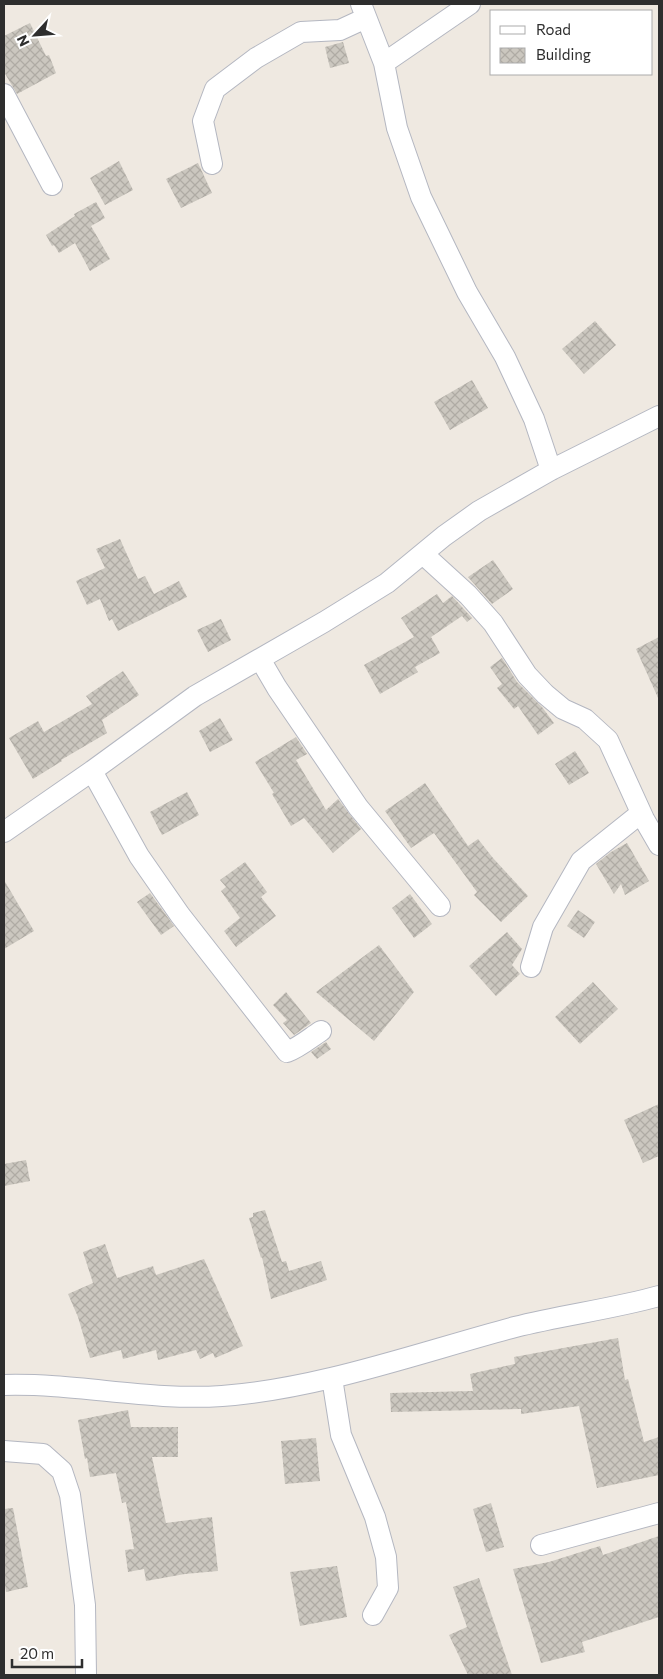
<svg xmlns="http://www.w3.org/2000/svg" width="663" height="1679" font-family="Commissioner,sans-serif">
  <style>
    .building { fill: url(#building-cross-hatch) }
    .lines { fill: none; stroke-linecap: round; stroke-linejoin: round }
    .minor-casing { stroke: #b4b7c1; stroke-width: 22 }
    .minor { stroke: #fff; stroke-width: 20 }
  </style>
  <defs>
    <pattern id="building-cross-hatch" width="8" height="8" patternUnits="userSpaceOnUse" patternTransform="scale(1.25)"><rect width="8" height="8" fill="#cbc7bf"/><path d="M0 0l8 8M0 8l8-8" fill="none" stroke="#afaba4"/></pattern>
  </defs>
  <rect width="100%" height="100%" fill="#efe9e1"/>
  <path class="building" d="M30,23L46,56L49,55L56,73L17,94L4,72V36Z
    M343,42L349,63L330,68L325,47Z
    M119,161L133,190L105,205L90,178Z
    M198,163L212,193L181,208L166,179Z
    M96,202L105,218L91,226L110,259L90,271L75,243L59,253L54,245L52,246L46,235L75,216L74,214Z
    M595,321L616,345L584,374L562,349Z
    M472,380L488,408L450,430L434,402Z
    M120,539L138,579L145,576L154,594L179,581L187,597L118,631L112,619L109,621L100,599L87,605L76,581L105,568L96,549Z
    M493,560L513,589L492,604L468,577Z
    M437,594L443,603L452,596L472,618L467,622L462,616L431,637L440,653L415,667L418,672L380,694L364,665L414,637L401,618Z
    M221,619L231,640L208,652L197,630Z
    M659,637V700L636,649Z
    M502,658L517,682L542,707L554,723L538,735L518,706L514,709L497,688L502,684L490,667Z
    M123,671L139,695L102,720L107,733L61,760L62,761L33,779L9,738L38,721L44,732L92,704L86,696Z
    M220,718L233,740L210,752L199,731Z
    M296,737L307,754L296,760L326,810L338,799L361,829L333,853L304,818L291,826L272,794L274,793L255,762Z
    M575,751L589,773L569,785L555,764Z
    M425,783L468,846L478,839L493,858L528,896L501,922L474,895L477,892L434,833L411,848L385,811Z
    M187,792L199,815L162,835L150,812Z
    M627,843L649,881L625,895L621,884L614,894L596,864L611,852Z
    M245,862L267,892L261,897L276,916L236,947L224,931L240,918L221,891L226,887L220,880Z
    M4,880L34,931L4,949Z
    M150,893L174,926L161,935L137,902Z
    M410,894L432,924L414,938L392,908Z
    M578,910L595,922L584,938L567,926Z
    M507,932L522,949L512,965L520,974L496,996L469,966Z
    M379,945L414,992L374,1041L316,992Z
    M593,982L618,1009L580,1044L555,1017Z
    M286,992L311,1023L294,1035L283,1023L287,1020L273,1005Z
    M326,1042L331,1049L317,1059L311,1052Z
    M659,1104V1156L643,1163L624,1120Z
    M26,1160L30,1181L4,1186V1164Z
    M265,1210L282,1262L286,1261L289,1271L321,1261L327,1280L271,1299L262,1257L261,1258L249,1218L253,1217V1213Z
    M105,1244L117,1278L153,1266L156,1275L204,1259L243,1346L215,1358L213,1353L200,1359L196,1350L158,1360L156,1350L123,1359L121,1350L90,1358L78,1317L68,1294L93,1283L83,1252Z
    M618,1338L625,1380L628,1379L644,1442L659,1437V1475L597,1488L579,1406L521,1414V1409L391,1412L390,1393L473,1391L470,1374L515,1364L514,1357Z
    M128,1410L131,1427H178V1457H152L166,1523L212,1517L218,1571L185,1574L146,1581L144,1569L128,1572L125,1550L134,1549L126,1502L122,1503L116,1473L90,1477L87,1458L85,1459L78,1420Z
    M316,1438L320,1481L285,1484L281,1441Z
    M491,1503L504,1547L486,1552L473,1509Z
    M13,1508L28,1587L6,1592L4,1579V1509Z
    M659,1536V1617L582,1642L585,1652L541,1663L513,1569L549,1562L600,1546L603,1555Z
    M337,1566L347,1617L300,1626L290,1572Z
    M479,1578L512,1675H468L449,1635L467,1627L453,1587Z"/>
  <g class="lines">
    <defs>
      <path id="minor" d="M361,4L384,63L397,128L421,197L467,292L505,357L534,419L551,470
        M384,63L470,4
        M4,94L52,185
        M212,164L203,121L215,89L256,58L301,32L340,30L366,18
        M423,554L468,595L493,623L527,675L545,694L563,709L585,719L608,740L644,819L659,845
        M260,659L277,688L358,807L440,906
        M92,771L139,856L180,915L287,1052C300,1047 310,1038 321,1031
        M4,832L92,771L195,696L324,622L387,583L444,536L479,511L551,470L659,416
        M531,967L543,927L581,861L641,813
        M332,1378L341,1435L375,1517L386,1557L388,1588L373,1615
        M4,1385C77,1383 149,1401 222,1396C319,1389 421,1352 515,1327C563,1315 612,1309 659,1296
        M4,1451L43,1454L62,1471L70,1495L85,1605L86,1675
        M541,1545L659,1513"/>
    </defs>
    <use href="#minor" class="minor-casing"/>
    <use href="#minor" class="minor"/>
  </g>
  <rect width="663" height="1679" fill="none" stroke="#2e2e2e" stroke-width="10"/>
  <rect x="490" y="10" width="162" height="65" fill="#ffffff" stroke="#ababab"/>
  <rect x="500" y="26" width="25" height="8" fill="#ffffff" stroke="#ababab"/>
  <text x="536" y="35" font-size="15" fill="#2e2e2e">Road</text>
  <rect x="500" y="48" width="25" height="15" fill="url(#building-cross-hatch)" stroke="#ababab"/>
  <text x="536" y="60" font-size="15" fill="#2e2e2e">Building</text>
  <g transform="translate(35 35) rotate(244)" stroke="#ffffff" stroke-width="4" paint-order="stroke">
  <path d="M0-4L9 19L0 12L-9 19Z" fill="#2e2e2e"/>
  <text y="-8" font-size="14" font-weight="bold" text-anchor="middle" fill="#2e2e2e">N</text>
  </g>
  <path d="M12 1659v8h70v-8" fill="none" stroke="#2e2e2e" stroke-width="2.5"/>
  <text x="20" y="1659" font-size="15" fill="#2e2e2e" stroke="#ffffff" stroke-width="4" paint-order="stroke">20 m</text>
</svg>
